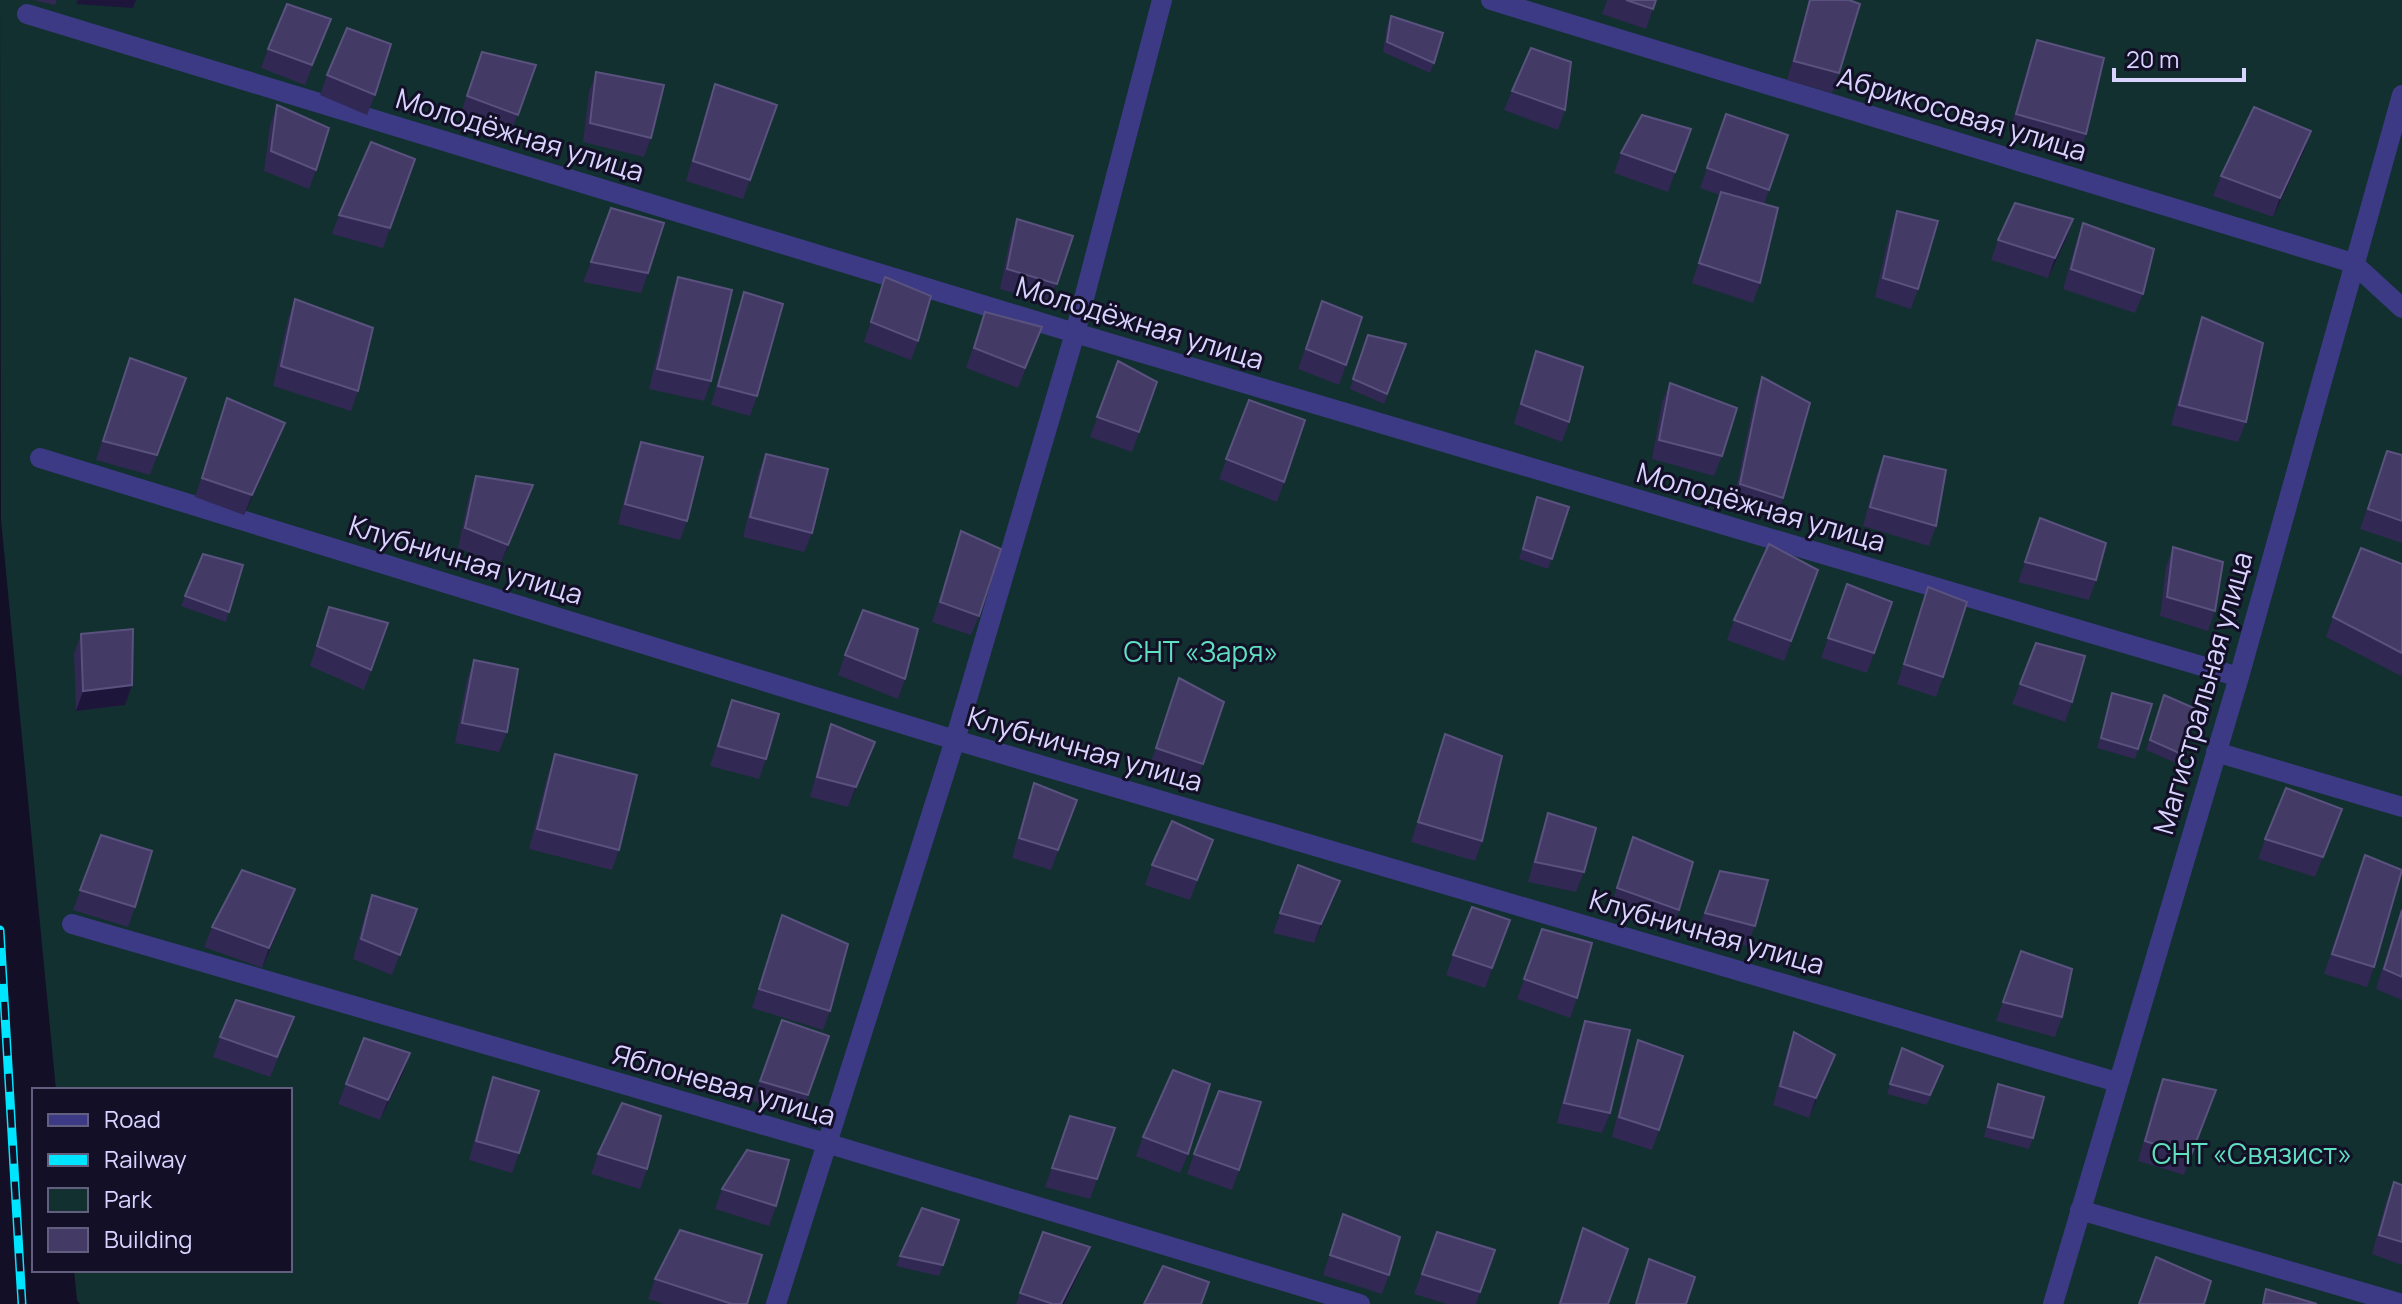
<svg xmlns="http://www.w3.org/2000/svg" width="2402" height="1304" font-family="Manrope,sans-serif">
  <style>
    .green { fill: #12302f }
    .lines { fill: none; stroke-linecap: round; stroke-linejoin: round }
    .street { stroke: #3d3a85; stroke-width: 20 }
    .rail-casing { stroke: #00e5ff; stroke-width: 9 }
    .rail { stroke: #130f26; stroke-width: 6; stroke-dasharray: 18; stroke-linecap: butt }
    .wall { fill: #312854 }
    .shaded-wall { fill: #1d163a }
    .building { fill: #433a66; stroke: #5a527e; stroke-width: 2 }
    .labels { text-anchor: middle; stroke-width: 6; stroke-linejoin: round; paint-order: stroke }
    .street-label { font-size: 28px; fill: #d9d4ff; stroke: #130f26 }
    .park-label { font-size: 28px; fill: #5fe0c0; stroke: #130f26 }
  </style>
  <rect width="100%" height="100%" fill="#130f26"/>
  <path class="green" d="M0,0H2402V1304H80L77,1300L74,1270H290V1090H56L1,520Z"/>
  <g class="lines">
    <path class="street" d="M1491,0L2353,263L2402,308
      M27,14L1075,333L2239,677
      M40,458L955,740L2117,1082
      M2216,752L2402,807
      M72,924L826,1143L1360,1304
      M2080,1210L2402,1304
      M776,1304L955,740L1075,333L1162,0
      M2053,1304L2239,677L2402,95"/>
    <defs>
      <path id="rail" d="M0,930L22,1304"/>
    </defs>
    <use href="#rail" class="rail-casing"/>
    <use href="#rail" class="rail"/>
  </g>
  <path class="wall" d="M33,0H57L55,5Z
    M1607,0H1656L1646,29L1602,14Z
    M1809,0H1849L1839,73L1832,93L1787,80Z
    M1391,16L1434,63L1430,73L1383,52L1387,26Z
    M331,19L305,85L261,68L268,49Z
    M2037,40L2086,134L2079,154L2009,134L2030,59Z
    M482,52L536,65L510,135L460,115Z
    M596,72L651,138L644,157L583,142L589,92Z
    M327,75L375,95L367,115L320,95Z
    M715,84L777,105L743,199L686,181L708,104Z
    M1512,91L1565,110L1558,130L1504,110Z
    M277,105L316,170L309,189L264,171L270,125Z
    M1726,114L1788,135L1764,204L1760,283L1753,303L1692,283L1720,195L1700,188Z
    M1691,129L1668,192L1614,173L1621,153Z
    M2311,131L2304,151L2273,217L2213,196L2221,176Z
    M415,159L383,248L332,234L339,215Z
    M1897,211L1918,289L1911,309L1875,297L1890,231Z
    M1017,219L1073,236L1049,303L1000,289L1010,239Z
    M2073,219L2066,239L2048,278L1991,260L1998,240Z
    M2083,223L2143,294L2135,313L2063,289L2076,243Z
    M591,262L648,273L641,293L583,282Z
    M678,277L711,381L704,401L649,389L671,297Z
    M885,277L918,341L911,360L864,342Z
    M744,292L757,396L750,416L711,405L737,312Z
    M295,299L358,391L351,411L273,386L288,319Z
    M1322,301L1346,365L1339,385L1298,369Z
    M985,312L1042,327L1018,388L966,368Z
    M2202,317L2246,422L2238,442L2171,425L2195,337Z
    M1368,335L1406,344L1384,404L1350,389Z
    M1536,351L1569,422L1562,442L1514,424L1529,371Z
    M130,358L186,378L150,475L96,460Z
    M1118,361L1157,382L1132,452L1090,437Z
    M1762,377L1783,498L1776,518L1733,504L1755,397Z
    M1670,383L1722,456L1714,476L1652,459L1662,402Z
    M227,398L285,423L277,443L244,515L195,497Z
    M1249,400L1284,482L1277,502L1219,479Z
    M641,442L687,521L680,540L618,524L634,461Z
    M766,454L812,533L804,552L743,537L758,474Z
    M2402,455V543L2360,529L2380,471Z
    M1884,456L1936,526L1929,546L1863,526L1876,476Z
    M476,476L526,505L500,565L458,548L469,496Z
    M1537,497L1569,507L1548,569L1519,559Z
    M2040,518L2096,580L2089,600L2018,582Z
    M961,531L979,616L971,635L932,622Z
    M2173,547L2215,611L2208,631L2160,616L2166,567Z
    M2402,564V672L2401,676L2326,637L2333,617Z
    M1818,570L1784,661L1727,640L1734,620Z
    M1847,584L1892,602L1867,673L1821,658Z
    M1928,587L1943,677L1936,697L1897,684Z
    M185,596L229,612L226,622L181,606Z
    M329,607L388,623L364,690L310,666Z
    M81,634L132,685L125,705L76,711L74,654Z
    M2036,643L2072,702L2065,722L2012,704Z
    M845,655L905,679L898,699L838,675Z
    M474,660L507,732L499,752L455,743L467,680Z
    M1179,678L1203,764L1195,784L1149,768Z
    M2112,693L2138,749L2135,759L2097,748Z
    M2164,695L2194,708L2176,763L2146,750Z
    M732,700L766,759L759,779L710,766Z
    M831,724L875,742L848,807L810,797L824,744Z
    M1445,734L1482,841L1475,861L1411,842Z
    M555,754L619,850L612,870L529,849L548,774Z
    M1034,783L1077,800L1051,870L1012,858L1027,803Z
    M1548,813L1584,872L1576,892L1528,882L1541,833Z
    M2334,829L2315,877L2258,859L2265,839Z
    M101,835L135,907L128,927L73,910Z
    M1633,837L1679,910L1672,930L1610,908Z
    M1213,840L1190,900L1145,885L1152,865Z
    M1298,865L1333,900L1314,943L1273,933Z
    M1720,871L1755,926L1747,946L1697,932Z
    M2357,875L2374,967L2367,987L2324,974Z
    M295,889L288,909L262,968L204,947L212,927Z
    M372,895L417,909L392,975L353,959L365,915Z
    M2402,906V1000L2376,989Z
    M782,915L830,1011L823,1030L752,1008Z
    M1510,920L1485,988L1446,975L1453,955Z
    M1542,929L1577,998L1570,1018L1517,999Z
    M2021,951L2062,1017L2055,1037L1996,1021Z
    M782,1020L829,1036L801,1115L752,1101Z
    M1585,1021L1610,1113L1602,1133L1557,1123L1578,1041Z
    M1794,1032L1835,1055L1809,1118L1773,1105L1787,1052Z
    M220,1037H287L270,1077L213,1057Z
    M364,1038L410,1053L403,1073L380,1120L338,1104Z
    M1638,1040L1659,1130L1652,1150L1612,1137L1631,1060Z
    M1902,1048L1939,1076L1927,1105L1887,1094Z
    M493,1077L519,1153L512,1173L469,1160L486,1097Z
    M2163,1079L2216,1090L2184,1175L2138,1161L2155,1099Z
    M1998,1084L2033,1138L2029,1149L1984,1137L1994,1094Z
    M1070,1116L1115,1128L1090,1199L1045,1187Z
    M1143,1137L1188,1154L1180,1173L1136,1156Z
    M598,1154L647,1169L640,1189L591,1174Z
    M1194,1154L1239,1170L1232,1190L1187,1174Z
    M2394,1182L2402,1185V1265L2372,1254L2386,1202Z
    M722,1189L776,1206L769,1226L715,1209Z
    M1343,1214L1389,1275L1382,1294L1323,1275Z
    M1583,1228L1608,1304H1558Z
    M1043,1232L1090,1247L1082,1267L1064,1304H1016Z
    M1437,1232L1495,1250L1476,1304H1447L1414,1294Z
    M900,1256L943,1265L939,1276L896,1266Z
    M655,1279L747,1304H664L648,1299Z"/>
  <path class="shaded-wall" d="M78,0H136L133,8L76,4Z
    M2311,131L2304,151L2273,217L2280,198Z
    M2073,219L2066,239L2048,278L2055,258Z
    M285,423L277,443L244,515L252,495Z
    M533,485L526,505L500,565L508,545Z
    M132,685L125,705L76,711L83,691Z
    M875,742L868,762L848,807L856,787Z
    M1340,881L1333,900L1314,943L1321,924Z
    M295,889L288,909L262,968L269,948Z
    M410,1053L403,1073L380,1120L388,1100Z
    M1835,1055L1827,1075L1809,1118L1816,1098Z
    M1090,1247L1082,1267L1064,1304H1061Z"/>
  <path class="building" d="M1626,0H1656L1653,9Z
    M1810,0H1849L1860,4L1839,73L1794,61Z
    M287,4L331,19L312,65L268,49Z
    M1391,16L1443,33L1434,63L1387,42Z
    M347,28L391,44L375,95L327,75Z
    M2037,40L2104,58L2086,134L2016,114Z
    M1531,48L1571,62L1565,110L1512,91Z
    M482,52L536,65L518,115L467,96Z
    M596,72L664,85L651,138L590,123Z
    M715,84L777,105L750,180L693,161Z
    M277,105L329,128L316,170L271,151Z
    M2254,107L2311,131L2280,198L2221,176Z
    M1726,114L1788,135L1769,190L1707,168Z
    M1642,115L1691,129L1675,172L1621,153Z
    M371,142L415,159L390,228L339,215Z
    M1721,192L1778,208L1760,283L1699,263Z
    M2015,203L2073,219L2055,258L1998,240Z
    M611,208L664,223L648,273L591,262Z
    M1897,211L1938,221L1918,289L1883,278Z
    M1017,219L1073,236L1057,284L1007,269Z
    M2083,223L2154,249L2143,294L2071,269Z
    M678,277L732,290L711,381L657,369Z
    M885,277L931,296L918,341L871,322Z
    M744,292L783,304L757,396L718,386Z
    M295,299L373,328L358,391L281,366Z
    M1322,301L1362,317L1346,365L1306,349Z
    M985,312L1042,327L1025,368L974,348Z
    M2202,317L2263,343L2246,422L2179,405Z
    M1368,335L1406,344L1387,394L1353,379Z
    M1536,351L1583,367L1569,422L1521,404Z
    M130,358L186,378L157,455L103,441Z
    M1118,361L1157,382L1139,432L1097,417Z
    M1762,377L1810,403L1783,498L1740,484Z
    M1670,383L1737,408L1722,456L1659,440Z
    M227,398L285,423L252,495L202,478Z
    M1249,400L1305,420L1284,482L1226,459Z
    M641,442L703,457L687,521L625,504Z
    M2387,451L2402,455V521L2368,509Z
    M766,454L828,469L812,533L750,517Z
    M1884,456L1946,470L1936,526L1870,507Z
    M476,476L533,485L508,545L465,528Z
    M1537,497L1569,507L1552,559L1523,549Z
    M2040,518L2106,543L2096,580L2025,562Z
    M961,531L1001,549L979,616L940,602Z
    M1769,544L1818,570L1791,641L1734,620Z
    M2173,547L2223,562L2215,611L2167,597Z
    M2361,548L2402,564V653L2333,617Z
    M203,554L243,565L229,612L185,596Z
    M1847,584L1892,602L1874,653L1828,638Z
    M1928,587L1967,602L1943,677L1904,664Z
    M329,607L388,623L371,670L317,646Z
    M863,610L918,629L905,679L845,655Z
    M133,629L132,685L83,691L81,634Z
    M2036,643L2085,656L2072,702L2020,684Z
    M474,660L518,669L507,732L462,723Z
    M1179,678L1224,702L1203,764L1156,748Z
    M2112,693L2152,704L2138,749L2101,738Z
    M2164,695L2194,708L2179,753L2150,740Z
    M732,700L779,714L766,759L718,746Z
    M831,724L875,742L856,787L817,777Z
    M1445,734L1502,756L1482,841L1418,822Z
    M555,754L637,775L619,850L537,829Z
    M1034,783L1077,800L1058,850L1019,838Z
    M2286,788L2342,809L2323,857L2265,839Z
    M1548,813L1596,828L1584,872L1535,862Z
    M1172,821L1213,840L1197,880L1152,865Z
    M101,835L152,851L135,907L80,890Z
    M1633,837L1693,862L1679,910L1617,888Z
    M2365,855L2402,870L2374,967L2332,954Z
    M1298,865L1340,881L1321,924L1280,913Z
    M242,870L295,889L269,948L212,927Z
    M1720,871L1768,880L1755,926L1705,913Z
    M372,895L417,909L400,955L361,939Z
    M1472,907L1510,920L1492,968L1453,955Z
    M2402,910V977L2384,969Z
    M782,915L848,944L830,1011L759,989Z
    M1542,929L1592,943L1577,998L1524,979Z
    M2021,951L2072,969L2062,1017L2003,1002Z
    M236,1000L294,1017L277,1057L220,1037Z
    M782,1020L829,1036L808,1095L760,1081Z
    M1585,1021L1630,1030L1610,1113L1564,1103Z
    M1794,1032L1835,1055L1816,1098L1780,1086Z
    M364,1038L410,1053L388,1100L346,1084Z
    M1638,1040L1683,1056L1659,1130L1619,1117Z
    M1902,1048L1943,1066L1930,1095L1890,1084Z
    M1173,1070L1210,1084L1188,1154L1143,1137Z
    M493,1077L539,1091L519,1153L476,1141Z
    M2163,1079L2216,1090L2191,1155L2145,1141Z
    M1998,1084L2044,1097L2033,1138L1988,1127Z
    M1219,1091L1261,1102L1239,1170L1194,1154Z
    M622,1103L661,1116L647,1169L598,1154Z
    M1070,1116L1115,1128L1097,1179L1052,1168Z
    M747,1150L789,1160L776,1206L722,1189Z
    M2394,1182L2402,1185V1242L2379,1235Z
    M922,1208L959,1220L943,1265L900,1256Z
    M1343,1214L1400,1237L1389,1275L1330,1255Z
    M1583,1228L1628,1249L1608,1304H1560Z
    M680,1230L762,1255L747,1304H732L655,1279Z
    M1043,1232L1090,1247L1061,1304H1053L1020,1293Z
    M1437,1232L1495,1250L1480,1292L1422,1274Z
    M2156,1257L2211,1281L2204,1304H2139Z
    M1649,1259L1695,1277L1686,1304H1636Z
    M1163,1266L1209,1282L1201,1304H1144Z
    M2266,1289L2317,1304H2263Z"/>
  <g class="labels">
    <g class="street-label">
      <text transform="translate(1962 114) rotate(17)" y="10">Абрикосовая улица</text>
      <text transform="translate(520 135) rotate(17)" y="10">Молодёжная улица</text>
      <text transform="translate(1140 323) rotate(17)" y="10">Молодёжная улица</text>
      <text transform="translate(1761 507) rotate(16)" y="10">Молодёжная улица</text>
      <text transform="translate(466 560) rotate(17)" y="10">Клубничная улица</text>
      <text transform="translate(2203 693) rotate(-74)" y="10">Магистральная улица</text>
      <text transform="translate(1085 749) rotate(16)" y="10">Клубничная улица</text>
      <text transform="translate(1707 932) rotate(16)" y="10">Клубничная улица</text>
      <text transform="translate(724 1085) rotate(16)" y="10">Яблоневая улица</text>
    </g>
    <g class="park-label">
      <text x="1201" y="662">СНТ «Заря»</text>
      <text x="2252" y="1164">СНТ «Связист»</text>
    </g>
  </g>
  <rect x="32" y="1088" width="260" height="184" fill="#130f26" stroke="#625e7d" stroke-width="2"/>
  <rect x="48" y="1114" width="40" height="12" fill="#3d3a85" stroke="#625e7d" stroke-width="2"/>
  <text x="104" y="1128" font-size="24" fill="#d9d4ff">Road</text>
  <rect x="48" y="1154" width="40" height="12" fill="#00e5ff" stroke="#625e7d" stroke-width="2"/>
  <text x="104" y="1168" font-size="24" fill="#d9d4ff">Railway</text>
  <rect x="48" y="1188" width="40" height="24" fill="#12302f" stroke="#625e7d" stroke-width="2"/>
  <text x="104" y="1208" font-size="24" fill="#d9d4ff">Park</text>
  <rect x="48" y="1228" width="40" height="24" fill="#433a66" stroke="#625e7d" stroke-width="2"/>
  <text x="104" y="1248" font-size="24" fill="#d9d4ff">Building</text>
  <path d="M2114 68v12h130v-12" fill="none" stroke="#d9d4ff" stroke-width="4"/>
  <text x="2126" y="68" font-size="24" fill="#d9d4ff" stroke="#130f26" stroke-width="6" paint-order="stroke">20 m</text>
</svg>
